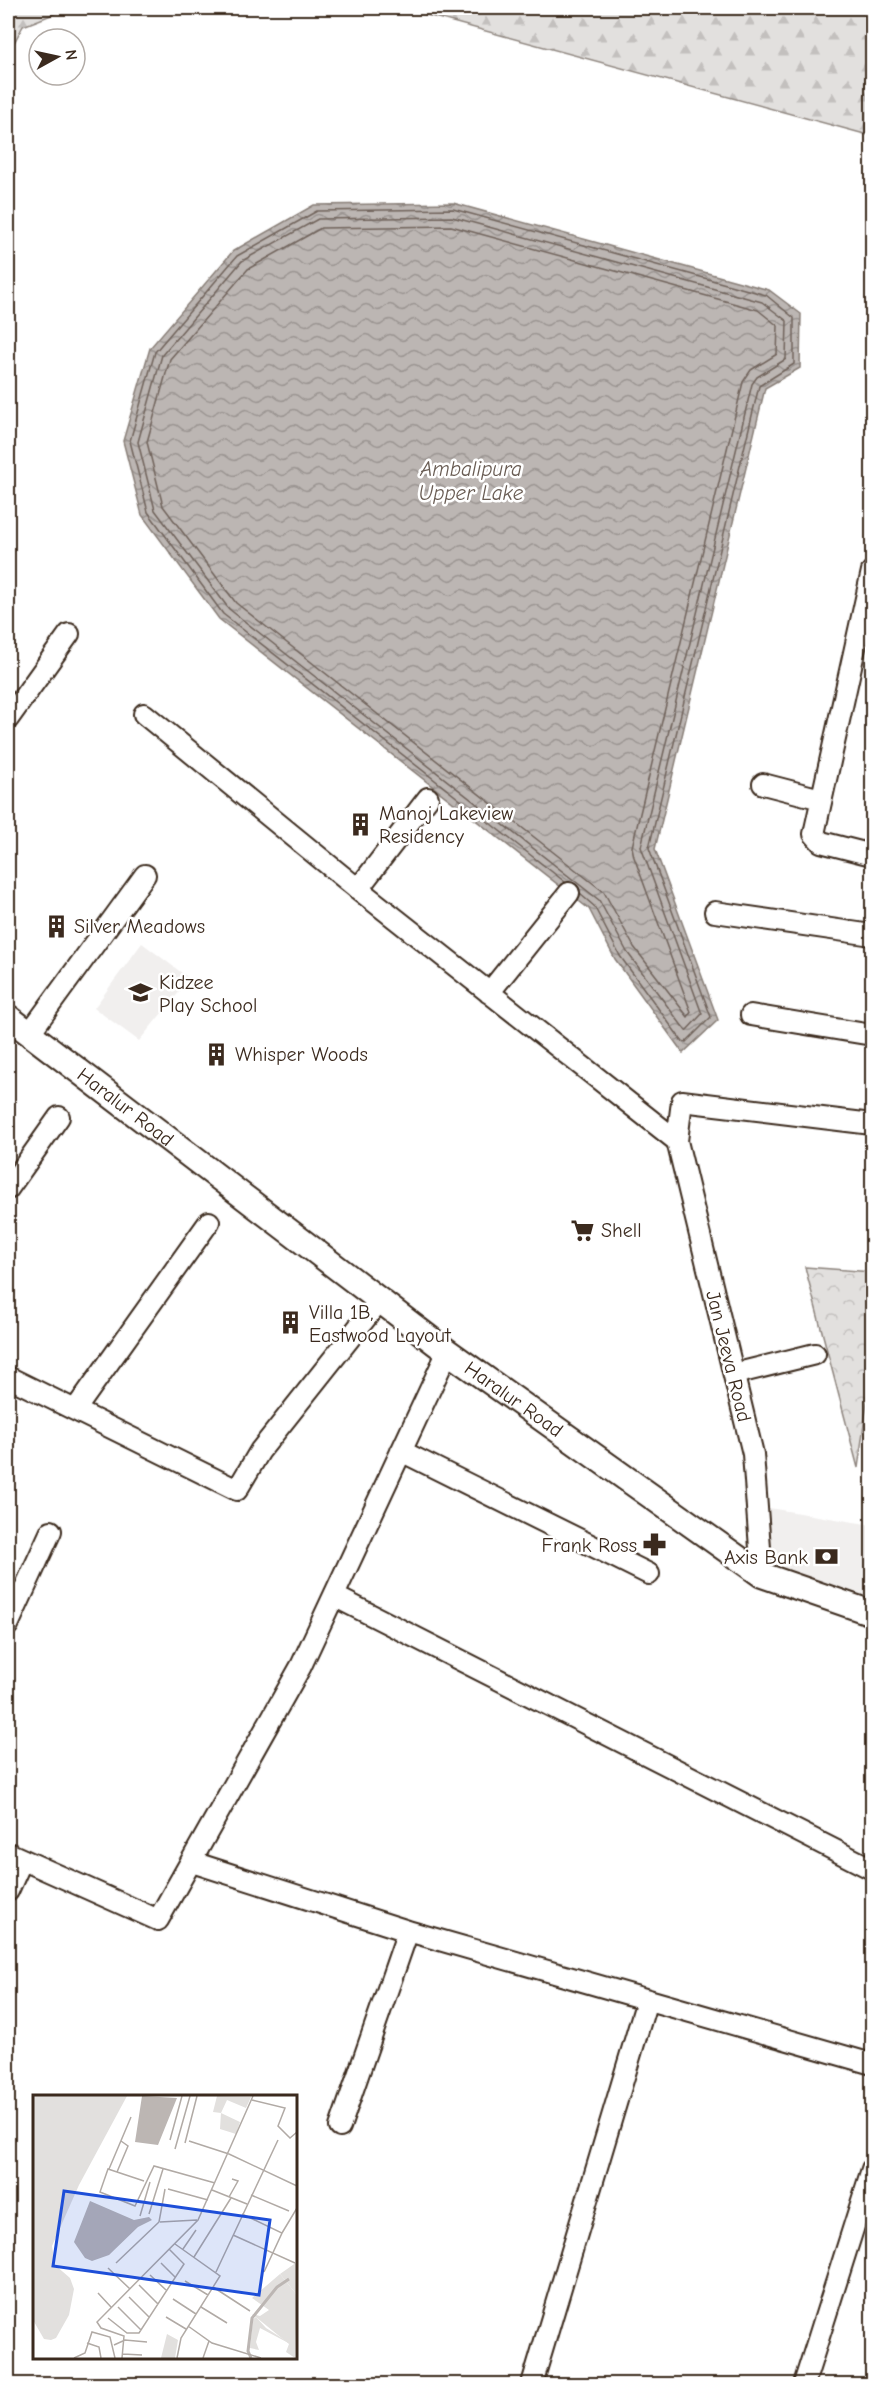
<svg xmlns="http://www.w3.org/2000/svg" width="880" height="2392" font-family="'Comic Neue',sans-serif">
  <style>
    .built { fill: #f1efee }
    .forest { fill: url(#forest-firs); stroke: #8e857e; stroke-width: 1.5 }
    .park { fill: url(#park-crowns); stroke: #8e857e; stroke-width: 1.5 }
    .water { fill: url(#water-waves); stroke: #887e77; stroke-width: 1.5 }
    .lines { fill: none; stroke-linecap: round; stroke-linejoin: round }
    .shore { stroke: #6f625a; stroke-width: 1.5 }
    .minor-casing { stroke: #3b2a1e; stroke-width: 24 }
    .tertiary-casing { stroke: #3b2a1e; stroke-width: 28 }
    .minor { stroke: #fff; stroke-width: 20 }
    .tertiary { stroke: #fff; stroke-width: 24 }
    .labels { text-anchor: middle; stroke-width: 5; stroke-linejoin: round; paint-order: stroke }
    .poi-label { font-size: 20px; fill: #3b2a1e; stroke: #fff; text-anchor: start }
    .street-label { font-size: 20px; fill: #3b2a1e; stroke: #fff }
    .water-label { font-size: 21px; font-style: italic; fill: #685b52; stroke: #fff }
    .inset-river { fill: none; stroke: #bcb6b3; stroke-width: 3 }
    .inset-road { fill: none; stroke: #b1aaa5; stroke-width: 1.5 }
    .view { fill: #1d4ed8; fill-opacity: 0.15; stroke: #1d4ed8; stroke-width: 3 }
    .inset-edge { fill: none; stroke: #3b2a1e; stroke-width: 3 }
  </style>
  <defs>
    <pattern id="forest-firs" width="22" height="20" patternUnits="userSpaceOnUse" patternTransform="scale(1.5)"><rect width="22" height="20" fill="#e2e0de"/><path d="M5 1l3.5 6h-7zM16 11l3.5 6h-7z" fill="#c3c0be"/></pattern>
    <pattern id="park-crowns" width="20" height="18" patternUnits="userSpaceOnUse" patternTransform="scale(1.5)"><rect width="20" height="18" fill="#e2e0de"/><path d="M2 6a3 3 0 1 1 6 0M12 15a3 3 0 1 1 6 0" fill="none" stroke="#c3c0be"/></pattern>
    <pattern id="water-waves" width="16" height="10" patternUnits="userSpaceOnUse" patternTransform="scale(1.5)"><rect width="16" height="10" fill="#bcb6b3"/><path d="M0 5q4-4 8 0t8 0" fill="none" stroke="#9a9491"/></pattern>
  </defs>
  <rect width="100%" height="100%" fill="#fff"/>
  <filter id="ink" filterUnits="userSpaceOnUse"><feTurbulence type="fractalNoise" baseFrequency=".0167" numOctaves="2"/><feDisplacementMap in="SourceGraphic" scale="12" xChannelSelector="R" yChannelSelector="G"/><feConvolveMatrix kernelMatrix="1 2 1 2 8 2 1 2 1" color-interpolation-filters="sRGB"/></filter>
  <g filter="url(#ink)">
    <path class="built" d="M142,943L190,979L139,1041L94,1008Z
      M763,1507L872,1525V1603L766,1572Z"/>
    <path class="forest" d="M8,8H69L23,26L8,54Z
      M401,8H872V136Z"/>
    <path class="park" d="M805,1267L872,1272V1366L858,1468Z"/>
    <path class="water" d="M453,203L769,290L801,314L800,368L765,388L655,849L718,1020L683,1053L615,959L589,909L219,619L142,515L123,441L150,348L233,251L314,205Z"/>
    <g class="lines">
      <path class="shore" d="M452,217L762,302L787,321L786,359L757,377L752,384L641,847L702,1014L686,1031L627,952L599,900L229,609L155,510L138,442L162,355L242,261L318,219Z
        M451,226L758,310L778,326L777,354L751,370L743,382L632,847L634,857L691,1012L688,1017L634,947L604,892L236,603L163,506L147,442L170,359L248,269L321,228Z
        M565,882L223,614L148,512L130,441L155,352L237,256L317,211L453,209L766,295L794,318V364L759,386L649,848L711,1017L686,1042L682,1041L620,956L594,906L580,894"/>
      <defs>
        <path id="minor" d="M872,571L814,834L821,842L872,855
          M144,714L358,889L677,1141
          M8,719L69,634
          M763,784L821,799
          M358,889L428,798
          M715,912L872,935
          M489,993L569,893
          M751,1015L872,1035
          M29,1034L145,875
          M8,1189L59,1117
          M734,1374L815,1354
          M8,1377L237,1490L260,1451L380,1300
          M75,1410L209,1222
          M401,1451L649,1574
          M762,1575L753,1454L677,1141L682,1101L872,1124
          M334,1596L872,1869
          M8,1625L51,1531
          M8,1853L158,1920L301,1666L448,1351
          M192,1862L408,1931L872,2064
          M8,1891L22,1860
          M340,2127L408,1931
          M532,2384L647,2000
          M804,2384L872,2169"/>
        <g id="tertiary">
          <path id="s1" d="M8,1017L437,1344L762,1575L872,1613"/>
        </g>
      </defs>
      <use href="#minor" class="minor-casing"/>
      <use href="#tertiary" class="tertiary-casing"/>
      <use href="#minor" class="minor"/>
      <use href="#tertiary" class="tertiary"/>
    </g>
  </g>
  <defs>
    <symbol id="building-bare" viewBox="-9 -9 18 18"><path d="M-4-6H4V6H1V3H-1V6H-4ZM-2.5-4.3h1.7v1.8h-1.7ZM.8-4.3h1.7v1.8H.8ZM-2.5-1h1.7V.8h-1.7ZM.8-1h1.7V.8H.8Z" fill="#3b2a1e" stroke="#fff" stroke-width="2.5" paint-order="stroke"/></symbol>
    <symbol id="school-bare" viewBox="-9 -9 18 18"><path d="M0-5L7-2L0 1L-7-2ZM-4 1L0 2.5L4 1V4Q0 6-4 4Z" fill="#3b2a1e" stroke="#fff" stroke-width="2.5" paint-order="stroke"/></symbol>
    <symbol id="supermarket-bare" viewBox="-9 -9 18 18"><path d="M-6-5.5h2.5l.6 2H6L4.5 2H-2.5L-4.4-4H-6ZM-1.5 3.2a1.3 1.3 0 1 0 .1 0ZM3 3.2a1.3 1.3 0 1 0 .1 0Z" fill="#3b2a1e" stroke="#fff" stroke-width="2.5" paint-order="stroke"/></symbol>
    <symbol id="pharmacy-bare" viewBox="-9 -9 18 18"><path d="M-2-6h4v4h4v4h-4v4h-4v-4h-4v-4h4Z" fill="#3b2a1e" stroke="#fff" stroke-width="2.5" paint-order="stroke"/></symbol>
    <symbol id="bank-bare" viewBox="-9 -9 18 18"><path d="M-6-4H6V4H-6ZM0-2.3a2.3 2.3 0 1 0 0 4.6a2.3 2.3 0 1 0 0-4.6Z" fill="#3b2a1e" stroke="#fff" stroke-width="2.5" paint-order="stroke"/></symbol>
  </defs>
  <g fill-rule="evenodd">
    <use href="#building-bare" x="344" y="808" width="33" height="33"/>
    <use href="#building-bare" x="40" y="910" width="33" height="33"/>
    <use href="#school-bare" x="124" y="976" width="33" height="33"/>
    <use href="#building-bare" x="200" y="1038" width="33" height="33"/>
    <use href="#supermarket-bare" x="566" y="1214" width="33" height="33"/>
    <use href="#building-bare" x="274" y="1306" width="33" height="33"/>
    <use href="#pharmacy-bare" x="638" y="1528" width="33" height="33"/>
    <use href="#bank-bare" x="810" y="1540" width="33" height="33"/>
  </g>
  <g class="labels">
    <g class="poi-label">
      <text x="379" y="820">Manoj Lakeview<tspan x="379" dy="23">Residency</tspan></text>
      <text x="74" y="933">Silver Meadows</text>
      <text x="159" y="989">Kidzee<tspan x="159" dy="23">Play School</tspan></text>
      <text x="235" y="1061">Whisper Woods</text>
      <text x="601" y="1237">Shell</text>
      <text x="309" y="1319">Villa 1B,<tspan x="309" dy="23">Eastwood Layout</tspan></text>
      <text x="637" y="1552" text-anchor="end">Frank Ross</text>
      <text x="808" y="1564" text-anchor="end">Axis Bank</text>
    </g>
    <g class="street-label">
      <text dy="7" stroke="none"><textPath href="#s1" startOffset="148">Haralur Road</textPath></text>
      <text transform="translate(729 1356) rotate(76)" y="7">Jan Jeeva Road</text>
      <text dy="7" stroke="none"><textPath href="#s1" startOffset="634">Haralur Road</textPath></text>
    </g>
    <g class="water-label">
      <text x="471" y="476">Ambalipura<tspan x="471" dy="24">Upper Lake</tspan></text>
    </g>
  </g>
  <g transform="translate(33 2095)">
    <rect width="264" height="264" fill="#fff"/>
    <path d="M184,1L218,2L213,13L194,5L188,18L207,27L203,39L187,34L188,18L180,17ZM247,179L264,200L262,263L253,257L256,249L219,219L227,221L236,215L219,203ZM134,239L145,245L142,263H128Z" fill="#e2e0de"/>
    <path d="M0,1H94L46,90L19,151L22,170L37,183L41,194L36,220L23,243L18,245L11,244L0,225Z" fill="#e2e0de"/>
    <path d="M264,167V200L247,179ZM223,222L233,233L263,252L227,233L223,247L226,255L217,253L220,224Z" fill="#e2e0de"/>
    <path d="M109,1L144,3L125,50L102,47ZM57,106L101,125L116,122L119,125L105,132L76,160L59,166L52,163L41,147Z" fill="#bcb6b3"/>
    <path class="inset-river" d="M218,263L215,256L219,223L244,192L256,184"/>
    <path class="inset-road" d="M219,5L252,13L245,31L257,43L264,37M137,45L149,1M156,46L196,59L264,91M152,48L164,1M142,54L157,1M76,74L98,22M84,77L95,51L88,46M111,86L75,74L67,97L102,111L121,71L182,88M135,94L175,105M179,95L214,109M218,100L256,116M196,102L205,86L199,84M116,119L130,74M209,119L249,138L231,177M107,121L117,87M126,127L132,94M127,127L164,125M249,138L264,113M200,140L262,168M142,149L187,181L148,243L144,263M150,154L163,135M161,162L198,103M83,168L126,127M128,168L142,182M75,173L97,194M183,177L245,45M117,180L133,195M152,186L175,200M106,190L125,209M180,192L217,216M65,198L78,212M96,202L116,222M140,204L163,219M85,212L108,235M168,212L194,228M133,222L153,234M75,223L94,238H106L151,169L136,154M155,231L179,248L228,263M54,248L66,252L68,263M81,250L92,245L114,247M90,259L109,260M41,263L52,258L59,237L77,242L82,263M89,263L91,241L68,233L64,227L165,125L220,1M170,263L176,246"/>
    <path class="view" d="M31,96L237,125L226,200L20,171Z"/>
    <rect width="264" height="264" class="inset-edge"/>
  </g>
  <rect width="880" height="2392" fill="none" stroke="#fff" stroke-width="30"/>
  <rect x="15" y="15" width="850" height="2362" fill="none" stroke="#3b2a1e" stroke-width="2" filter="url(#ink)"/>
  <g transform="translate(57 57) rotate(82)"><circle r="28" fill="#ffffff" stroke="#b1aaa5" stroke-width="1.5"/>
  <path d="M0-4.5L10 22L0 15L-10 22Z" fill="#3b2a1e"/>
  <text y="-9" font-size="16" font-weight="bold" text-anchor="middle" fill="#3b2a1e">N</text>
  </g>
</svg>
